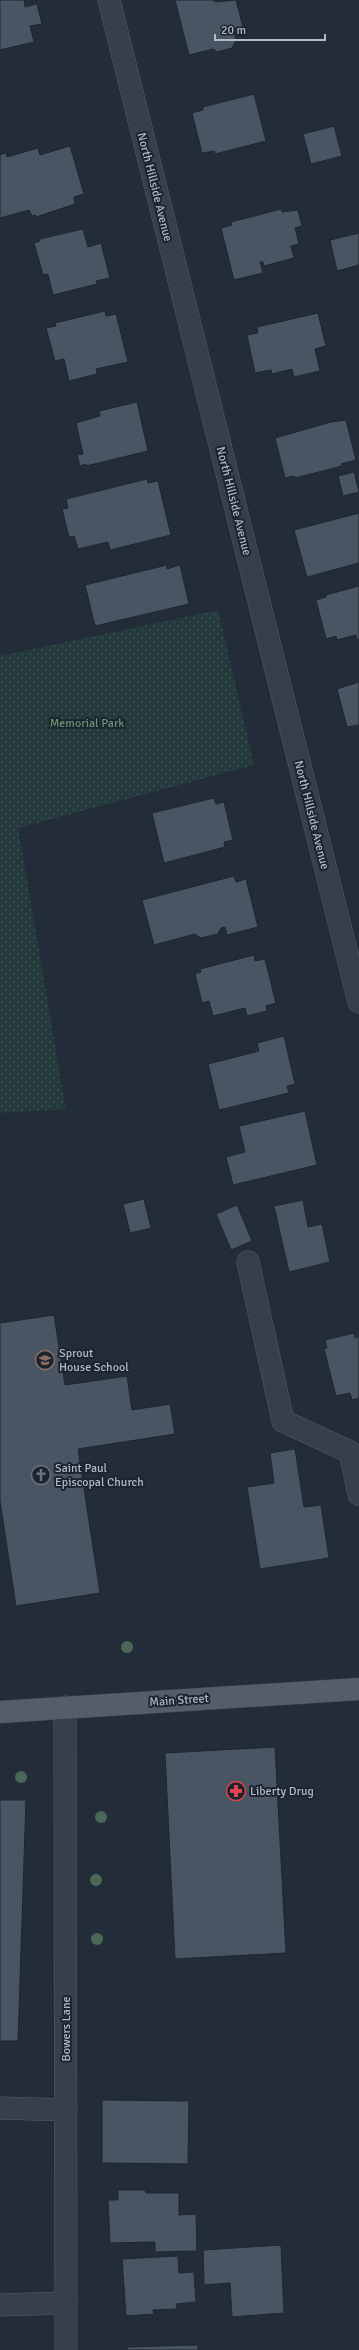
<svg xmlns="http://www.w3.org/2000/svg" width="359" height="2350" font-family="Signika,sans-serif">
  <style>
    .green { fill: url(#green-dots) }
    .building { fill: #495563; stroke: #1d2631 }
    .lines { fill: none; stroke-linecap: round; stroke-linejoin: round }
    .lane-casing { stroke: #545d68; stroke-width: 23 }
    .street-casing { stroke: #545d68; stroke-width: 23 }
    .primary-casing { stroke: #3f4853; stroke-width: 23 }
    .lane { stroke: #363f4a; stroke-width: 22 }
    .street { stroke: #363f4a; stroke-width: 22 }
    .primary { stroke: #545e6a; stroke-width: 22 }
    .tree { fill: #4a6758 }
    .labels { text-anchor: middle; stroke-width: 4; stroke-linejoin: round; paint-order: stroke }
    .street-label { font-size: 12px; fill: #b1bac6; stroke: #1b242f }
    .park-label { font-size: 12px; fill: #699671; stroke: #1b242f }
    .poi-label { font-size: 12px; fill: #b1bac6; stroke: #1b242f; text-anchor: start }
  </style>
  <defs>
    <pattern id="green-dots" width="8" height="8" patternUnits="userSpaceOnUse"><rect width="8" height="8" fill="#24393b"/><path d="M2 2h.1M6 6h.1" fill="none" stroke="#415456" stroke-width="1.8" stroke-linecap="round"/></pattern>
  </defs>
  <rect width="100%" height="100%" fill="#232d3a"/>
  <path class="green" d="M218,610L254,765L18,828L66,1109L0,1113V656Z"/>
  <path class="building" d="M0,0H24L25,7L37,4L42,24L30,26L34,42L0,50Z
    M175,0H214L215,2L236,0L243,27L233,29L236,40L232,48L217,52L213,49L189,55Z
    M254,94L266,141L215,154L214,151L202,153L192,113L203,110V107Z
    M334,126L342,156L311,164L303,134Z
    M70,146L84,194L74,197L75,204L36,217L35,215L32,216L29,210L0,218V155L6,153L7,157L38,148L40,155Z
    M281,209L282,212L298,210L302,226L295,228L299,244L291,246L294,258L264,266L263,262H260L263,273L234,280L221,228L232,225L231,222Z
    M83,229L88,247L101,243L110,278L96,281L97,284L53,295L48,274L43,275L34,243L40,241V239Z
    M359,233V265L337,271L330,240Z
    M105,311L106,316L116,314L128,362L96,369L97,374L69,381L64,359L55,361L46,328L56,326L55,323Z
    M318,313L326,346L315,349L320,371L294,377L292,369L272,374L271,370L255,373L247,335L258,333L257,327Z
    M137,402L148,451L86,466V464L80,466L77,455L83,454L76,423L100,416L99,411Z
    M346,420L356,460L341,464L342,466L295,478L294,476L285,478L275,438L331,422Z
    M354,472L359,492L343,496L338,476Z
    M147,479L148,483L158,481L171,535L110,550L108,542L78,549L74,536L69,537L62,509L68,508L66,499Z
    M359,513V563L307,577L294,530Z
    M167,565V569L180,565L189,604L95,626L85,585Z
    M359,586V639L357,640L356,635L337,640L336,636L326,639L316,600L326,597V595Z
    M359,682V725L347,727L337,689Z
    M214,798L216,804L224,802L233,840L224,842L225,847L164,863L152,813Z
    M234,876L236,882L246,879L258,927L227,935L225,927L221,928L218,934L201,938L195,934L154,945L142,900Z
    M254,955L255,961L265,959L276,1003L266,1006L267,1011L247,1016L245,1008L213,1016L209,1001L202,1003L195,974L201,972L200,969Z
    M284,1036L295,1084L287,1086L289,1093L219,1110L208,1064L259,1051L257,1043Z
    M305,1111L317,1165L233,1185L226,1157L245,1152L239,1126Z
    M144,1199L151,1228L130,1233L123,1204Z
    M303,1200L308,1227L322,1224L330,1262L289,1272L274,1206Z
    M237,1205L252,1241L231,1250L216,1214Z
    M54,1315L65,1385L127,1376L132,1410L170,1404L175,1434L78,1449L100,1593L16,1606L0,1501V1323Z
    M354,1333L355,1338L359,1336V1398L352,1400L350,1393L336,1396L324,1349L327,1348L325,1340Z
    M295,1449L304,1507L321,1505L329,1558L260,1569L247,1487L274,1483L270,1453Z
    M275,1747L286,1953L175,1959L165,1753Z
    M0,1800H26L18,2041H0Z
    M102,2100L189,2101L188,2164L102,2163Z
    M118,2190H145L146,2193H179V2215L196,2214L197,2251L155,2252V2242L110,2243L108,2200H118Z
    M281,2245L284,2313L232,2317L230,2283L204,2285L203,2250Z
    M178,2256L179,2273L194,2272L196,2302L176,2304L177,2309L153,2310L154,2314L126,2316L122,2259Z
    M198,2345V2350H127V2347Z"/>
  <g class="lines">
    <defs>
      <path id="lane" d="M248,1262L283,1421L350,1452L359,1494
        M0,2108L66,2110
        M0,2305L66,2303"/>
      <path id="street" d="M109,0L359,1002
        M65,1707L66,2350"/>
      <path id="primary" d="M0,1712L359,1689"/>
    </defs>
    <use href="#lane" class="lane-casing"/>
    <use href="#street" class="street-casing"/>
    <use href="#primary" class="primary-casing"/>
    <use href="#lane" class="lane"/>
    <use href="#street" class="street"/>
    <use href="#primary" class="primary"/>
  </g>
  <g class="tree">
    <circle cx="127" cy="1647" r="6"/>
    <circle cx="21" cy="1777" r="6"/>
    <circle cx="101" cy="1817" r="6"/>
    <circle cx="96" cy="1880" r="6"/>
    <circle cx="97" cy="1939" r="6"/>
  </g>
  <defs>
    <symbol id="school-ring" viewBox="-11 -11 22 22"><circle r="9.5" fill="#1b242f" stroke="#8d6e63" stroke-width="1.5"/><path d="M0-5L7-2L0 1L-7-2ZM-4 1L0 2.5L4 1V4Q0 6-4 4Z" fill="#8d6e63"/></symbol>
    <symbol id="church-ring" viewBox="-11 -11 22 22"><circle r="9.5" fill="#1b242f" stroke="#6b7280" stroke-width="1.5"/><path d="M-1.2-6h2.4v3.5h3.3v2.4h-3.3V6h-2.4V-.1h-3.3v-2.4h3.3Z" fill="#6b7280"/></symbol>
    <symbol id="pharmacy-ring" viewBox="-11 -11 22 22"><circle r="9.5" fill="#1b242f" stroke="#e0444e" stroke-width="1.5"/><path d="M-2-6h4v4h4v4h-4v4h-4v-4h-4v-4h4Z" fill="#e0444e"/></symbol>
  </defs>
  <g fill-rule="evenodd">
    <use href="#school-ring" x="34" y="1349" width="22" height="22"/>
    <use href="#church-ring" x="30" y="1464" width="22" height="22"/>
    <use href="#pharmacy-ring" x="225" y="1780" width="22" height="22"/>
  </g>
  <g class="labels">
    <g class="street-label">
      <text transform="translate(155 187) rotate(76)" y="4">North Hillside Avenue</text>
      <text transform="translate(234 501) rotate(76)" y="4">North Hillside Avenue</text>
      <text transform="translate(312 815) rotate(76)" y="4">North Hillside Avenue</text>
      <text transform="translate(179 1700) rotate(-4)" y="4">Main Street</text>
      <text transform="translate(66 2029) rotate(-90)" y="4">Bowers Lane</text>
    </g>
    <g class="park-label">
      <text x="87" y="727">Memorial Park</text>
    </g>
    <g class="poi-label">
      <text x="59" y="1357">Sprout<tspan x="59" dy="14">House School</tspan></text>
      <text x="55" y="1472">Saint Paul<tspan x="55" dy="14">Episcopal Church</tspan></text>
      <text x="250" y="1795">Liberty Drug</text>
    </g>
  </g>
  <path d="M215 34v6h110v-6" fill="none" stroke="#b1bac6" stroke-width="2"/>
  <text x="221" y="34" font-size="12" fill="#b1bac6" stroke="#1b242f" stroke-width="3" paint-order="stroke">20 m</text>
</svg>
